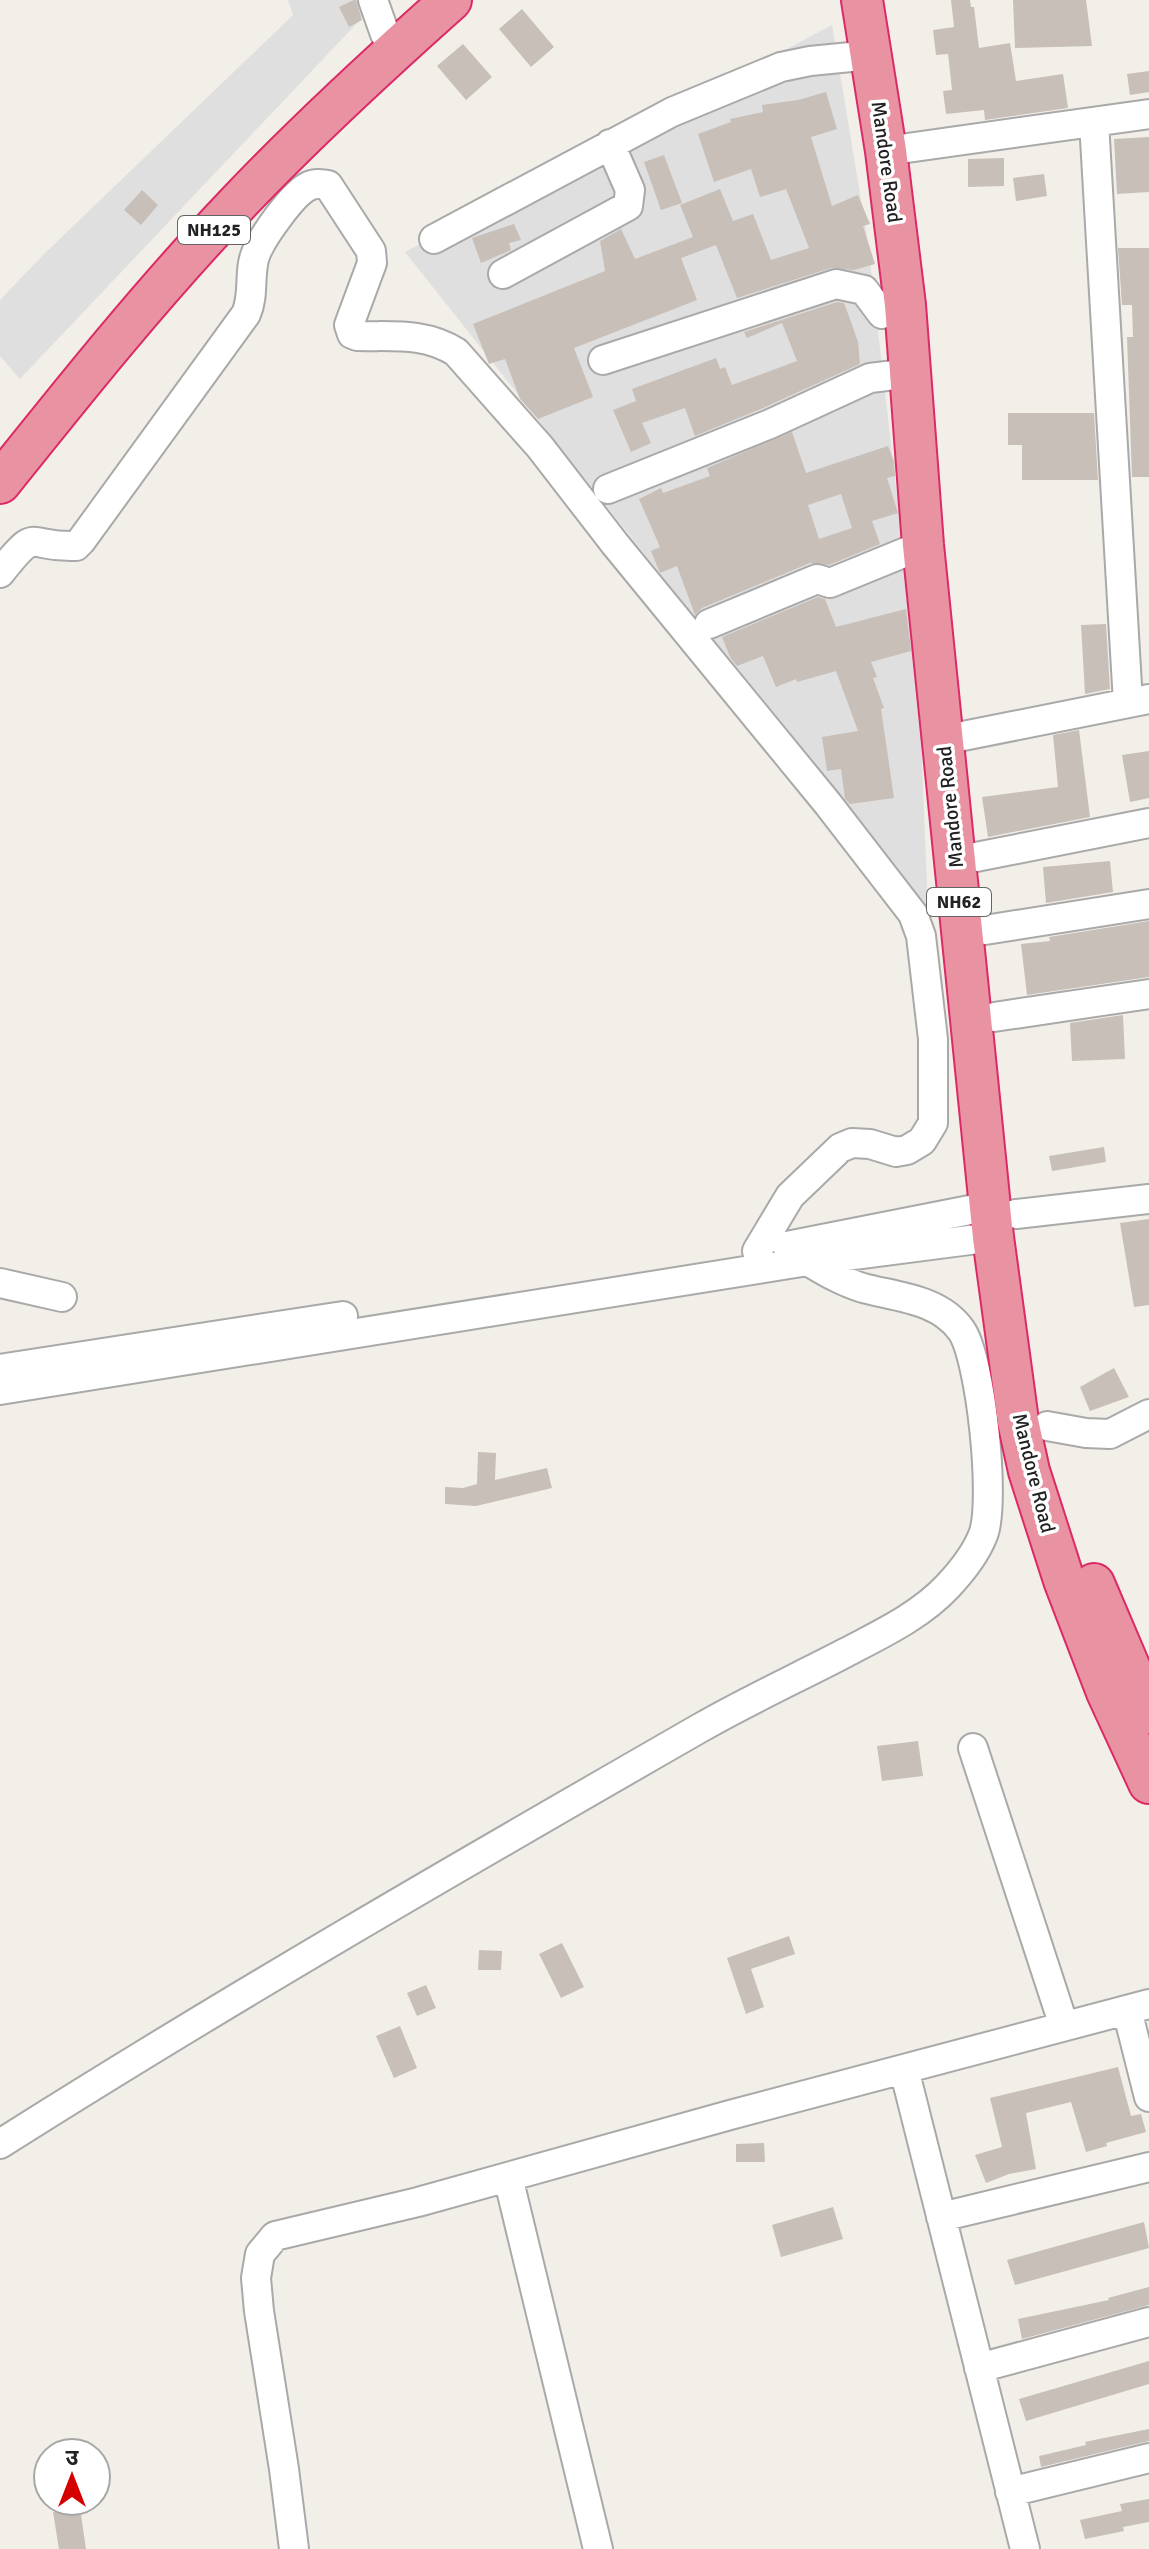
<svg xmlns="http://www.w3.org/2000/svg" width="1149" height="2549" font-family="Signika,'Noto Sans Devanagari',sans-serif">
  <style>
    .residential { fill: #e0dfdf }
    .building { fill: #c7bfb8; fill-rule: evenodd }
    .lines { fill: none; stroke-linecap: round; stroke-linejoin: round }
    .minor-casing { stroke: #a9a9a9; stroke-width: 32 }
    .highway-casing { stroke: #dc2a67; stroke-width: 44 }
    .minor { stroke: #fff; stroke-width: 28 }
    .highway { stroke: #e892a2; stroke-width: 40 }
    .labels { text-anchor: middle; stroke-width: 7; stroke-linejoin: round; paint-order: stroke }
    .shield { fill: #fff; stroke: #646464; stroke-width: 2 }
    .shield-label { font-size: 18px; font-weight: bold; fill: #222 }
    .street-label { font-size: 20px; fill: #222; stroke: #fff }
  </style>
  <rect width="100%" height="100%" fill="#f2efe9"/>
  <path class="residential" d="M288,0H379L20,379L0,356V300L43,255L293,15Z
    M832,25L867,236L919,687L928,911L405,252Z"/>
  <path class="building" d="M354,0H356L362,20L349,27L339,7Z
    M951,0H970L971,7H974L979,48L1010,43L1016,81L1063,74L1068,108L985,120L984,110L946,114L943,91L952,90L948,54L936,55L933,30L954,27Z
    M1013,0H1086L1092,46L1015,48Z
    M522,9L554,47L531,67L499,29Z
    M463,44L492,77L466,100L437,66Z
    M1149,71V92L1130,95L1127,74Z
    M826,92L837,129L811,137L832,206L858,195L870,224L863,226L875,264L854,270L831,268L737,298L716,245L681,258L697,300L574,348L593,397L538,419L520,399L505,359L489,364L473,324L605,271L600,241L621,229L635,259L693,237L680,205L720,189L733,221L753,214L771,260L809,248L786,189L760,197L751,169L714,182L698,134L731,122L730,119L763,112L762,105L798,100Z
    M1149,137V192L1117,194L1114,139Z
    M664,155L682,203L661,210L644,162Z
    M1004,158V186L968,187V159Z
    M1044,174L1047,196L1016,201L1013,178Z
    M142,190L158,205L141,225L124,210Z
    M514,224L521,240L509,243L511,250L481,263L472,238Z
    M1118,248H1149V477H1132L1127,337H1133L1132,305H1122Z
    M837,302L844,303L850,319L858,342L860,364L763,408L695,436L685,408L642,423L651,443L631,452L613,410L636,401L632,389L716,358L720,369L725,367L732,385L797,361L782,323L747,338L744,332Z
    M1008,413H1094L1098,480H1022V445H1008Z
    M792,432L806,473L888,446L894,461L895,476L887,478L898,513L872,521L880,544L829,565L810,563L702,608L695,615L677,566L660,573L651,551L660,547L639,499L661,488L663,493L710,476L707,468ZM841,494L852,528L819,539L808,505Z
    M818,597L825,599L836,627L906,609L911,651L871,662L877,677L873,678L884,708L881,709L894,798L850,804L845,799L841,769L827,771L822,737L858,731L836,671L797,682L796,679L776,687L763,656L737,666L730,657L722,637Z
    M1106,624L1110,689L1085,694L1081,625Z
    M1079,730L1090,817L988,837L982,797L1058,787L1053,735Z
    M1149,751V798L1130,802L1122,755Z
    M1110,861L1113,892L1046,903L1043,867Z
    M1149,921V977L1027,995L1021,944L1050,941L1049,937Z
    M1123,1015L1125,1059L1072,1061L1070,1023Z
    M1104,1147L1106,1162L1052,1171L1049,1156Z
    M1149,1219V1305L1134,1307L1120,1223Z
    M1114,1368L1129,1397L1090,1411L1080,1387Z
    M478,1452L496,1453L495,1480L547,1468L552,1488L476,1506L445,1504V1487L463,1488L477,1484Z
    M918,1741L923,1776L882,1781L877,1746Z
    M789,1936L795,1954L751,1969L764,2007L746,2014L727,1958Z
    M562,1943L584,1987L561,1998L539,1954Z
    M479,1950L502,1951L501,1970H478Z
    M426,1985L436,2008L417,2016L407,1993Z
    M400,2026L417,2068L394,2078L376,2036Z
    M1118,2067L1131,2116L1141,2114L1146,2132L1106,2143L1107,2146L1086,2152L1071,2102L1026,2113L1036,2169L1009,2174L986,2183L975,2155L1002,2147L990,2098Z
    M764,2143L765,2162H736V2144Z
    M833,2207L843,2239L781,2257L772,2225Z
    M1144,2222L1149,2248L1015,2285L1007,2260Z
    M1149,2287V2305L1022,2339L1018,2319L1109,2300L1108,2298Z
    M1149,2361V2384L1026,2421L1019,2399Z
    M1149,2429V2441L1041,2467L1039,2456L1086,2445L1085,2442L1099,2439Z
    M1149,2499V2522L1123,2527L1124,2531L1085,2539L1080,2520L1122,2511L1120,2504Z
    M80,2508L86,2549H59L53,2512Z"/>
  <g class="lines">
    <defs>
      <path id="minor" d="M373,0L385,34
        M1094,122L1128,703
        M886,151L1149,114
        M434,239L672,112L781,67L810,61L871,55
        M503,274L628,206L630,190L610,144
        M603,360L836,284L864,290L882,314L905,305
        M608,489L770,424L870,378L911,373
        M0,573C39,524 25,548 76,546L81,541L246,314C255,294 248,272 256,253C263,236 293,193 309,186C315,183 321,184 328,185L371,251L372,263L349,325L352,334L357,336C393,337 424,332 456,352L540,447L615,544L828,804L913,914L921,936L933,1039V1123L922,1141L907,1150L896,1152L870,1144L852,1143L840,1148L790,1196L757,1251
        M709,624L817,579L830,583L923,545
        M943,740L1149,699
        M976,857L1149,823
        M985,930L1149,904
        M994,1017L1149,994
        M1016,1214L1149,1199
        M787,1246L990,1206
        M0,1283L62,1297
        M0,1369L343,1316
        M0,1390L808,1261L993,1237
        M1047,1426L1086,1433L1110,1434L1149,1414
        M973,1748L1064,2026
        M1127,2010L1149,2097
        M904,2069L1025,2549
        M0,2144C229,1999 465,1863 700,1728C747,1701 797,1678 845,1653C881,1634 920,1616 948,1586C962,1571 976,1553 983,1535C996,1503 981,1357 961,1330C939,1299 897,1297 863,1288C843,1282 826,1272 808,1261
        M508,2177L598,2549
        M941,2217L1149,2167
        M979,2368L1149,2322
        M1010,2492L1149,2458
        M294,2549L284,2469L259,2311L256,2278L260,2254L275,2236L418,2202L730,2115L1149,2004"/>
      <path id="highway" d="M862,0L886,151L905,305L923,545L993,1237L1018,1421L1029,1471L1064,1580L1107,1692L1149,1783
        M0,483C76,388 152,293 236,205C304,133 377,66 451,0
        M1094,1584L1149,1713"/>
    </defs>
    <use href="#minor" class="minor-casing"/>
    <use href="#highway" class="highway-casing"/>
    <use href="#minor" class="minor"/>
    <use href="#highway" class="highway"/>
  </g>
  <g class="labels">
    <g class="shield">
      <rect x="178" y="216" width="72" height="28" rx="6"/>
      <rect x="927" y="888" width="64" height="28" rx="6"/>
    </g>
    <g class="shield-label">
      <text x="214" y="236">NH125</text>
      <text x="959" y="908">NH62</text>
    </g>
    <g class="street-label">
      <text transform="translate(887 162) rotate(82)" y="7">Mandore Road</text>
      <text transform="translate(950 807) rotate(-96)" y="7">Mandore Road</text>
      <text transform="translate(1034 1473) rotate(76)" y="7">Mandore Road</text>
    </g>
  </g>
  <g transform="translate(72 2477)"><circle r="38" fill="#ffffff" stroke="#a7a7a7" stroke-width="2"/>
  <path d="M0-6L14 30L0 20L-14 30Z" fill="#d40000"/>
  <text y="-12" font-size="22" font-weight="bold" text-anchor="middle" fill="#222222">उ</text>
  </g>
</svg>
